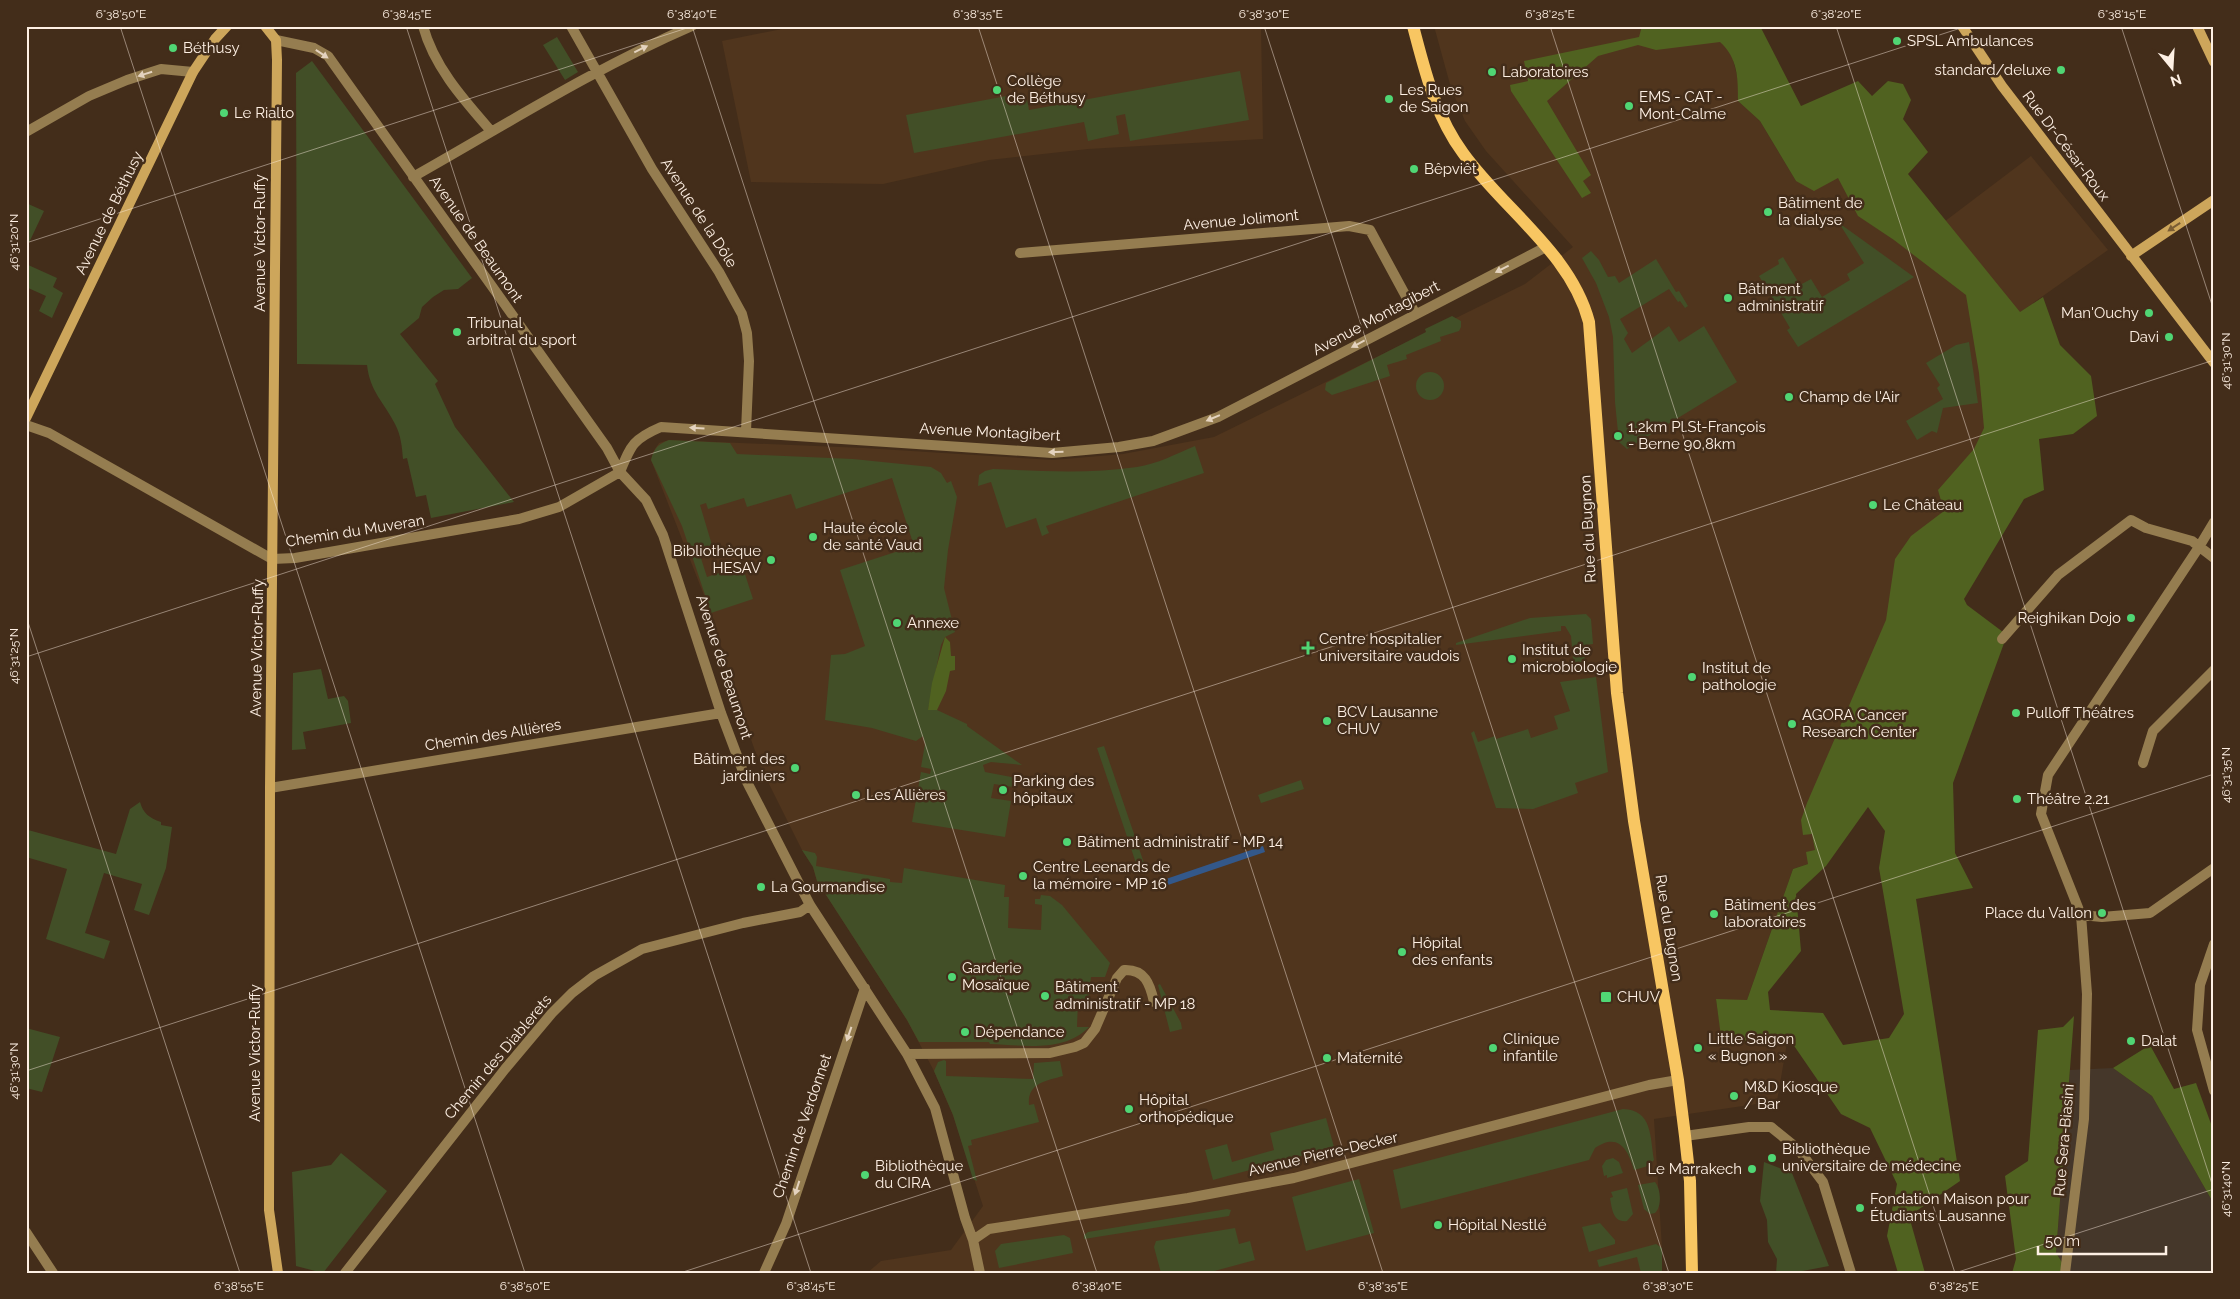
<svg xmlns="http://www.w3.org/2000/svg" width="2240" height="1299" font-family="Raleway,sans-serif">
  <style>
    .industrial { fill: #45372a }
    .built { fill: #50351d }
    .green { fill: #424f27 }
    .forest { fill: #506220; fill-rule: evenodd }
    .water { fill: #33588a }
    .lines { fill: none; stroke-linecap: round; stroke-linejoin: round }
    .street { stroke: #957d50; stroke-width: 10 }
    .secondary { stroke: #cda65b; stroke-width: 10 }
    .primary { stroke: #f8c662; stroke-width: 12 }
    .oneway { fill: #e4d3bf }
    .oneway2 { fill: #7a5d34 }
    .ticks { fill: none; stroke: #fef0e4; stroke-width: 1; stroke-opacity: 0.45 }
    .poi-dot { fill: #50d674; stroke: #432d1a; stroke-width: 2 }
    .labels { text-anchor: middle; stroke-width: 5; stroke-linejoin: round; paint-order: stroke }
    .poi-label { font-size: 15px; fill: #fef0e4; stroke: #432d1a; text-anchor: start }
    .street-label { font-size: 15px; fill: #fef0e4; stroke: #432d1a }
    .neatline { fill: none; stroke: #fef0e4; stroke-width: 2 }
    .ticks-label { font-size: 12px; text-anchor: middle; fill: #fef0e4 }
  </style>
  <rect width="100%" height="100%" fill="#432d1a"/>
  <path class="industrial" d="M2113,1068L2152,1096L2214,1204V1273H2069L2056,1253L2070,1070Z"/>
  <path class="built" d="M797,26H1261L1263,139L1088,149L989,160L883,184L751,182L722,41Z
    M1434,26H1725L1738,80V101L1760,121L1796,181L1838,178L1936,228L2031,156L2108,250L1981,340L1993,418L1815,850L1808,864L1793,869L1747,1000H1716L1723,1044L1788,1037L1777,1101L1654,1119L1662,1248V1273H867L881,1261L951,1250L983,1206L953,1115L934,1071L907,1020L817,881L813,867L802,850L761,768L739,705L711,613L651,460L653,452L659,443L669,440L864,448L1053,460L1123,454L1214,437L1525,284L1573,247L1486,151L1465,121L1451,88Z"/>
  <path class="green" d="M557,37L578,72L565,80L543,45Z
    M312,61L472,278L458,289L444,290L433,297L422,307L419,318L400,334L438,381L435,384L455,427L514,502L431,518L426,495L416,497L407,458L403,459C402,447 401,435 395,424C384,402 370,392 367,365L297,364L296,73Z
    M1240,71L1249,120L1130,141L1125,114L1116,116L1119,134L1088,141L1084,122L914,153L906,115L1022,93L1023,100L1027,99L1029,110Z
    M26,203L44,211L26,249Z
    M1839,223L1914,277L1798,347L1787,330L1790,328L1759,276L1779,264L1778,260L1783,257L1800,285L1811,279L1822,297L1850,280L1847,274L1864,263Z
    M1591,251L1599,260L1608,277L1615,276L1619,283L1656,259L1676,292L1679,291L1688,306L1685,308L1680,301L1678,302L1669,289L1620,319L1628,333L1624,339L1632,353L1669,326L1679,342L1704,326L1737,382L1627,449L1619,442L1615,402L1613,337L1609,317L1596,283L1582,258Z
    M26,264L57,278L53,287L63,293L52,318L39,311L46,296L26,287Z
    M1452,316L1461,321V327L1459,331L1440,337L1441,341L1406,355L1407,359L1387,365L1390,376L1332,395L1325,390L1326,383L1426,332L1425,329Z
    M1969,342L1978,403L1943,408L1937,433L1932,431L1917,440L1906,421L1943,399L1937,388L1940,385L1926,363L1956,345Z
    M1416 386a14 14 0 1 1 28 0a14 14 0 1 1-28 0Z
    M669,440L730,443L737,454L853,459L931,467L941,473L947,483L951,481L957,497L948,550L944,588L955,632L945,637L941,645L928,710H937L967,724V726L1022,765L991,762L983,765L985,772L1027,780L1013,787L994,784L991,798L1011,801L1005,837L912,822L921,772L930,774L931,769L921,767L925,744L923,736L916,741L872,728L825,720L831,655L845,654L865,646L840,570L914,546L892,478L796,509L791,494L747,507L744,498L708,509L706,503L700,505L712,545L698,549L707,577L742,565L753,599L711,613L682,526L651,460C654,448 658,444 669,440Z
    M1195,446L1204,473L1046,526L1049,533L1042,536L1036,518L1006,528L991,482L978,486L979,475L985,471L993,469C1040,471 1089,474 1137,467C1157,464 1176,454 1195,446Z
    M1586,614L1591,619L1593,644L1585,645L1584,648L1586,669L1574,671L1571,636L1565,626H1561V631L1456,645V643L1530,618Z
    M321,669L328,699L344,696L348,701L351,723L303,732L306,749L292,750L293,673Z
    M1596,677L1608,772L1575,783L1578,793L1533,809L1496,808L1471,733L1474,731L1478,742L1495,736L1496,739L1528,729L1531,738L1558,729L1554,716L1570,711L1560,682Z
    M1104,746L1145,866L1138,869L1097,748Z
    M1301,780L1304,789L1261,803L1258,795Z
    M140,802C143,813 149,818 161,822V825L172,827L166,868L149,915L134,910L142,884L104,873L85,933L110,941L104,959L46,939L67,869L26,857L28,830L116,854L130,809Z
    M802,850L815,853L817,857L816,866L890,879V882L902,883L904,868L1005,885L1004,897H1009L1008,928L1041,930L1042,905L1035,904V899H1040L1041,895L1050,896L1062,905L1110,963L1105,977H1091L1088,1001H1078L1077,1027H1089C1064,1053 1023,1045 990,1044L989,1042H919L907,1020L817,881L813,867Z
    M1160,984L1181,1023L1182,1029L1170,1032L1158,985Z
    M26,1028L60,1037L42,1092L26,1088Z
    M944,1060L946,1061V1076L1033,1079L1034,1063L1060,1061L1063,1076C1046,1081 1027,1083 1029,1105L1034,1104L1039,1122L971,1140L972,1145L968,1146L977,1181L973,1179L953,1115L934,1071L938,1062Z
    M1623,1109C1653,1110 1650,1138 1654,1160L1648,1166L1634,1170C1628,1149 1618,1132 1595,1148L1589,1160L1401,1209L1393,1170Z
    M1326,1118L1334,1147L1213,1180L1205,1150L1227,1144L1232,1162L1274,1150L1270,1133Z
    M341,1153L387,1191L323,1273L296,1266L292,1172L331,1165Z
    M1613,1158L1619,1162L1623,1173L1607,1178V1175L1604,1176L1602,1166L1606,1160Z
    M1764,1162L1792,1173L1829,1266L1792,1273H1776L1777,1259L1768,1242L1767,1220L1760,1201Z
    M1359,1179L1374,1233L1306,1251L1292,1197Z
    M1655,1182C1661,1189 1662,1207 1655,1213L1650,1214L1644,1209L1638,1185Z
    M1627,1188L1633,1214L1627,1221C1613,1223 1612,1209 1610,1198L1613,1197L1611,1192Z
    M1227,1209L1231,1210L1229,1216L1084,1239V1235L1088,1232Z
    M1600,1223L1615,1240V1244L1589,1252L1582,1227Z
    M1235,1228L1239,1244L1250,1241L1255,1260L1207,1273H1161L1154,1247L1156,1241Z
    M1064,1235L1070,1238L1073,1253L999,1268L995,1251L1001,1244Z
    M1656,1244L1662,1248V1273H1641L1637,1257L1599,1267L1597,1260Z"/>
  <path class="forest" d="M1642,26H1764L1761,28L1801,106L1858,81L1872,96L1888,81L1903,84L1911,100L1903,119L1928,152L1908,174L2020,312L2043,297L2060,345L2091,376L2097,416L2073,434L2039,439L2044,490L2024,499L1964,599L1967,605L2007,635L1953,783L1955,853L1973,888L1916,899L1960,1181L1909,1216L1925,1273H1898L1887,1236L1897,1184L1870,1128L1841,1114L1788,1037L1722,1044L1716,999L1747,1000L1793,869L1808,864L1806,852L1815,850L1812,834L1803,835L1801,820L1807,803L1886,620L1895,559L1911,536L1944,511L1938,490L1974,449L1984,428L1979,373L1966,295L1894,240L1858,216L1838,178L1814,191L1796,181L1760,121L1738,101C1738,78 1738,58 1720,42L1656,50L1638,45L1598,56L1547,101L1591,175L1583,181L1591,193L1582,198L1511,91L1510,85L1528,81L1524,61L1639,37ZM1868,807L1885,831L1879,868L1904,1014L1889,1038L1843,1045L1823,1013L1770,1010L1768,992L1801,951L1796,894L1826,866Z
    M945,637L950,642L951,656H955V670L950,671L946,691L937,710H928L932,683Z
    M2074,1016L2056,1253L2069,1273H2012L2016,1259L2005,1176L2028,1161L2038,1030L2063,1027Z
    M2150,1045L2174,1089L2196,1083L2214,1132V1204L2152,1096L2113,1068Z"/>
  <path class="water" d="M1263,846L1265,852L1168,885L1166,879Z"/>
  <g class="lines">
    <path class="street" d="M423,26C434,67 464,100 491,131
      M571,26L652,169L719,272L742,314L747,333L749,361L746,431
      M276,40L314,48L328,56L607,448L620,472L646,500L663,535L721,713L747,782L810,905L907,1054L935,1108L965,1218L973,1240L980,1273
      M26,132L89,96L127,80L161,69L193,72
      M413,177C505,125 595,68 692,26
      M1020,253L1349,226L1370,230L1415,313
      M26,425L49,433L272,559L295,558L519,519L559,507L620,472
      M620,472C631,445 633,439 661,427L1052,453L1119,447L1153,441L1218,417L1546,247
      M2002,639L2058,575L2131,520L2146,528L2192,541L2214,558
      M2143,763L2153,731L2214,670
      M270,788L721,713
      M2081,915L2041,814L2048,775L2199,547L2214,522
      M2214,944L2200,985L2197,1030L2214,1091
      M907,1054L1050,1053L1075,1047L1084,1043L1095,1029L1117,978L1124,970C1145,969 1150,984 1154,1002
      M1685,1136L1749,1127H1771L1798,1149L1823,1182L1851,1273
      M26,1232L53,1273
      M973,1240L989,1229L1188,1198L1294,1178L1649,1085L1678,1080
      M345,1273L505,1069L552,1013L572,993L594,976L642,949L743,923L800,912L810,905
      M764,1273L786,1224L865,988
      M2065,1273L2084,1119L2087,994L2081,915L2102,917L2150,913L2214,868"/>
    <path class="secondary" d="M265,26L276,40L277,60L270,788L269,1210L278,1273
      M1962,26L2002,86L2214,363
      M2197,26L2214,62
      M2131,256L2214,200
      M26,418L193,72L215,39L227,26"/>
    <path class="primary" d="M1413,26C1425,71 1435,115 1463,153C1503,209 1571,253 1589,322L1617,693L1634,821L1678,1080L1685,1136L1690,1181L1692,1273"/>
  </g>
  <defs><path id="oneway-solid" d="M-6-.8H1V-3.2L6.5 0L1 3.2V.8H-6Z" transform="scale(1.25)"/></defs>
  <g class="oneway">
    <use href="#oneway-solid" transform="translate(641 49) rotate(-26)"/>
    <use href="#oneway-solid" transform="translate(322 54) rotate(34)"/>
    <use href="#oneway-solid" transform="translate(145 74) rotate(162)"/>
    <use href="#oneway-solid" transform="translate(1502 269) rotate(153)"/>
    <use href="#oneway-solid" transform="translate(1358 344) rotate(152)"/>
    <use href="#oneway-solid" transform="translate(1213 418) rotate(157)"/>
    <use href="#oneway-solid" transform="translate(697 428) rotate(-177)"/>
    <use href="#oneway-solid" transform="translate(1056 452) rotate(178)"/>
    <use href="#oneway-solid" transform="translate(849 1034) rotate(109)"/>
    <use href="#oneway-solid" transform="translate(797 1188) rotate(108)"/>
  </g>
  <use class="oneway2" href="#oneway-solid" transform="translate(2174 227) rotate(146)"/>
  <path class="ticks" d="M120,26L525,1273M406,26L811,1273M692,26L1097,1273M978,26L1383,1273M1264,26L1669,1273M1550,26L1955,1273M1836,26L2214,1190M2121,26L2214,311M26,243L693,26M26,616L240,1273M26,657L1967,26M26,1071L2214,360M680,1273L2214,774M1955,1273L2214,1189"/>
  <g class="poi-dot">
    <circle cx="1897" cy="41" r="5"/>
    <circle cx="173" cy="48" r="5"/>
    <circle cx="2061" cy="70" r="5"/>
    <circle cx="1492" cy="72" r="5"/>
    <circle cx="997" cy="90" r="5"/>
    <circle cx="1389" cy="99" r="5"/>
    <circle cx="1629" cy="106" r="5"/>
    <circle cx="224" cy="113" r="5"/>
    <circle cx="1414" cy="169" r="5"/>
    <circle cx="1768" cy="212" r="5"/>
    <circle cx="1728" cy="298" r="5"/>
    <circle cx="2149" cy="313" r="5"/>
    <circle cx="457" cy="332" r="5"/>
    <circle cx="2169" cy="337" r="5"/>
    <circle cx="1789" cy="397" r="5"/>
    <circle cx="1618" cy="436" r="5"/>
    <circle cx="1873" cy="505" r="5"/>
    <circle cx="813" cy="537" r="5"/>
    <circle cx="771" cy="560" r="5"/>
    <circle cx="2131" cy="618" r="5"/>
    <circle cx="897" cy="623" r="5"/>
    <path d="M1305.5 640.5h5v5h5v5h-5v5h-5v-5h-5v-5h5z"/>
    <circle cx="1512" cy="659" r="5"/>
    <circle cx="1692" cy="677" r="5"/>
    <circle cx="2016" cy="713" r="5"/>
    <circle cx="1327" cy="721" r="5"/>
    <circle cx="1792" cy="724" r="5"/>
    <circle cx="795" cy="768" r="5"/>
    <circle cx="1003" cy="790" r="5"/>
    <circle cx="856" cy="795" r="5"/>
    <circle cx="2017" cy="799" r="5"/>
    <circle cx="1067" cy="842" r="5"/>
    <circle cx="1023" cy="876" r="5"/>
    <circle cx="761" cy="887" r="5"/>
    <circle cx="2102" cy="913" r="5"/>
    <circle cx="1714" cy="914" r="5"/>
    <circle cx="1402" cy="952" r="5"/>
    <circle cx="952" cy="977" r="5"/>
    <circle cx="1045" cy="996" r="5"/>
    <rect x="1600" y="991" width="12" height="12" rx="2.5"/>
    <circle cx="965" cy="1032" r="5"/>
    <circle cx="2131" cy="1041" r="5"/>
    <circle cx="1493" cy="1048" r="5"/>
    <circle cx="1698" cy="1048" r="5"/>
    <circle cx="1327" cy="1058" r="5"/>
    <circle cx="1734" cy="1096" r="5"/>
    <circle cx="1129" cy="1109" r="5"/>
    <circle cx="1772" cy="1158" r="5"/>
    <circle cx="1752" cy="1169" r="5"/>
    <circle cx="865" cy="1175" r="5"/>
    <circle cx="1860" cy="1208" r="5"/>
    <circle cx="1438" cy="1225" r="5"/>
  </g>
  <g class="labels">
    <g class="poi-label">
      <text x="1907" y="46">SPSL Ambulances</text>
      <text x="183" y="53">Béthusy</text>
      <text x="2051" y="75" text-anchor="end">standard/deluxe</text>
      <text x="1502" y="77">Laboratoires</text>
      <text x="1007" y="86">Collège<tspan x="1007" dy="17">de Béthusy</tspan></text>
      <text x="1399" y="95">Les Rues<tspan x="1399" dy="17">de Saigon</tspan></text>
      <text x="1639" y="102">EMS - CAT -<tspan x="1639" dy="17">Mont-Calme</tspan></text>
      <text x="234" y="118">Le Rialto</text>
      <text x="1424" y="174">Bêpviêt</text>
      <text x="1778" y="208">Bâtiment de<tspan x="1778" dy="17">la dialyse</tspan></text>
      <text x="1738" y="294">Bâtiment<tspan x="1738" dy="17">administratif</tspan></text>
      <text x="2139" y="318" text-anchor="end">Man'Ouchy</text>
      <text x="467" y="328">Tribunal<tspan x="467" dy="17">arbitral du sport</tspan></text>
      <text x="2159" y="342" text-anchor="end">Davi</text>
      <text x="1799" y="402">Champ de l'Air</text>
      <text x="1628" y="432">1,2km Pl.St-François<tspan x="1628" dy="17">- Berne 90,8km</tspan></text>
      <text x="1883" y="510">Le Château</text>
      <text x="823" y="533">Haute école<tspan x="823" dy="17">de santé Vaud</tspan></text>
      <text x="761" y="556" text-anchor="end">Bibliothèque<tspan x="761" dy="17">HESAV</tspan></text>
      <text x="2121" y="623" text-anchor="end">Reighikan Dojo</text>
      <text x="907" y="628">Annexe</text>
      <text x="1319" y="644">Centre hospitalier<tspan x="1319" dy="17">universitaire vaudois</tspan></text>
      <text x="1522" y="655">Institut de<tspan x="1522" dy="17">microbiologie</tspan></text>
      <text x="1702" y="673">Institut de<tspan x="1702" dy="17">pathologie</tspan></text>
      <text x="1337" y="717">BCV Lausanne<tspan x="1337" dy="17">CHUV</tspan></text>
      <text x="2026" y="718">Pulloff Théâtres</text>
      <text x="1802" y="720">AGORA Cancer<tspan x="1802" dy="17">Research Center</tspan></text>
      <text x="785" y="764" text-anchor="end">Bâtiment des<tspan x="785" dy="17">jardiniers</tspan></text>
      <text x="1013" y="786">Parking des<tspan x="1013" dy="17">hôpitaux</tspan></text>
      <text x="866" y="800">Les Allières</text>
      <text x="2027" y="804">Théâtre 2.21</text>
      <text x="1077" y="847">Bâtiment administratif - MP 14</text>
      <text x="1033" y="872">Centre Leenards de<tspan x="1033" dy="17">la mémoire - MP 16</tspan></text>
      <text x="771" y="892">La Gourmandise</text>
      <text x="1724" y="910">Bâtiment des<tspan x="1724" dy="17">laboratoires</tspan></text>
      <text x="2092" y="918" text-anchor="end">Place du Vallon</text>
      <text x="1412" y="948">Hôpital<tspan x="1412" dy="17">des enfants</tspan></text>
      <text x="962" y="973">Garderie<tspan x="962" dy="17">Mosaïque</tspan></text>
      <text x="1055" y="992">Bâtiment<tspan x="1055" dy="17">administratif - MP 18</tspan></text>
      <text x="1617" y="1002">CHUV</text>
      <text x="975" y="1037">Dépendance</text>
      <text x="1503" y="1044">Clinique<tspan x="1503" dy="17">infantile</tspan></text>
      <text x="1708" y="1044">Little Saigon<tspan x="1708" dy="17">« Bugnon »</tspan></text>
      <text x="2141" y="1046">Dalat</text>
      <text x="1337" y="1063">Maternité</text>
      <text x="1744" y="1092">M&amp;D Kiosque<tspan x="1744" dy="17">/ Bar</tspan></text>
      <text x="1139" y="1105">Hôpital<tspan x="1139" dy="17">orthopédique</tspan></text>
      <text x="1782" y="1154">Bibliothèque<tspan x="1782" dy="17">universitaire de médecine</tspan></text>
      <text x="875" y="1171">Bibliothèque<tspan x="875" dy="17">du CIRA</tspan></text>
      <text x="1742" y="1174" text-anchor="end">Le Marrakech</text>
      <text x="1870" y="1204">Fondation Maison pour<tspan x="1870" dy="17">Étudiants Lausanne</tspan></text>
      <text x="1448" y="1230">Hôpital Nestlé</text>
    </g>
    <g class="street-label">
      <text transform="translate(2066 146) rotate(53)" y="5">Rue Dr-César-Roux</text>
      <text transform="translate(109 213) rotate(-64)" y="5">Avenue de Béthusy</text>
      <text transform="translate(699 213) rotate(57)" y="5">Avenue de la Dôle</text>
      <text transform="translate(1241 220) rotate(-5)" y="5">Avenue Jolimont</text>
      <text transform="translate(476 239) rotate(55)" y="5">Avenue de Beaumont</text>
      <text transform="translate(260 243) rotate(-90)" y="5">Avenue Victor-Ruffy</text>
      <text transform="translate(1376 318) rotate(-28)" y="5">Avenue Montagibert</text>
      <text transform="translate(990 432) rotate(3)" y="5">Avenue Montagibert</text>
      <text transform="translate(1588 529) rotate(-93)" y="5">Rue du Bugnon</text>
      <text transform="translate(355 531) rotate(-9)" y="5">Chemin du Muveran</text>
      <text transform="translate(257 648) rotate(-89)" y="5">Avenue Victor-Ruffy</text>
      <text transform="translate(724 667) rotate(72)" y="5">Avenue de Beaumont</text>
      <text transform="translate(493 735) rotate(-9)" y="5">Chemin des Allières</text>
      <text transform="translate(1669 928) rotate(81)" y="5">Rue du Bugnon</text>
      <text transform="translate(255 1053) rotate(-90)" y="5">Avenue Victor-Ruffy</text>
      <text transform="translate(498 1057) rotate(-50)" y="5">Chemin des Diablerets</text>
      <text transform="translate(802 1126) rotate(-71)" y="5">Chemin de Verdonnet</text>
      <text transform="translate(2064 1140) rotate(-85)" y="5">Rue Sera-Biasini</text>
      <text transform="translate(1323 1154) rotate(-13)" y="5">Avenue Pierre-Decker</text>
    </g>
  </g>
  <rect width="2240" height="1299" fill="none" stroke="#432d1a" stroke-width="55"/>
  <g transform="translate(2172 68) rotate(162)" stroke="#432d1a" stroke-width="4" paint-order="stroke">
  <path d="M0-4L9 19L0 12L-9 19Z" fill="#fef0e4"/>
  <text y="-8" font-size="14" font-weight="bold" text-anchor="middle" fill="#fef0e4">N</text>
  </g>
  <path d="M2038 1246v8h128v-8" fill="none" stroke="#fef0e4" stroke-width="2.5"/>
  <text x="2045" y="1246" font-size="15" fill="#fef0e4" stroke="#432d1a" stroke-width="4" paint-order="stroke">50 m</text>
  <rect x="28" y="28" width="2184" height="1244" class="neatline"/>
  <g class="ticks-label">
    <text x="121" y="18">6°38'50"E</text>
    <text x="407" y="18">6°38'45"E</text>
    <text x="692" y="18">6°38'40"E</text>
    <text x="978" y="18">6°38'35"E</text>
    <text x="1264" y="18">6°38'30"E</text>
    <text x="1550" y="18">6°38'25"E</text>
    <text x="1836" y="18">6°38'20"E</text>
    <text x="2122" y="18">6°38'15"E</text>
    <text transform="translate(14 242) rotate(-90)" y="4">46°31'20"N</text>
    <text transform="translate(2226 361) rotate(-90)" y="4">46°31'30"N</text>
    <text transform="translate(14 656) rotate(-90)" y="4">46°31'25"N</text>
    <text transform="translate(2226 775) rotate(-90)" y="4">46°31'35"N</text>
    <text transform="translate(14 1071) rotate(-90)" y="4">46°31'30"N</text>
    <text transform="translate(2226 1189) rotate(-90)" y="4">46°31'40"N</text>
    <text x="239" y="1290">6°38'55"E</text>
    <text x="525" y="1290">6°38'50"E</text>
    <text x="811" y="1290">6°38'45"E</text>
    <text x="1097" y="1290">6°38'40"E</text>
    <text x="1383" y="1290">6°38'35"E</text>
    <text x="1668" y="1290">6°38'30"E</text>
    <text x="1954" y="1290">6°38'25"E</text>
  </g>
</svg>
